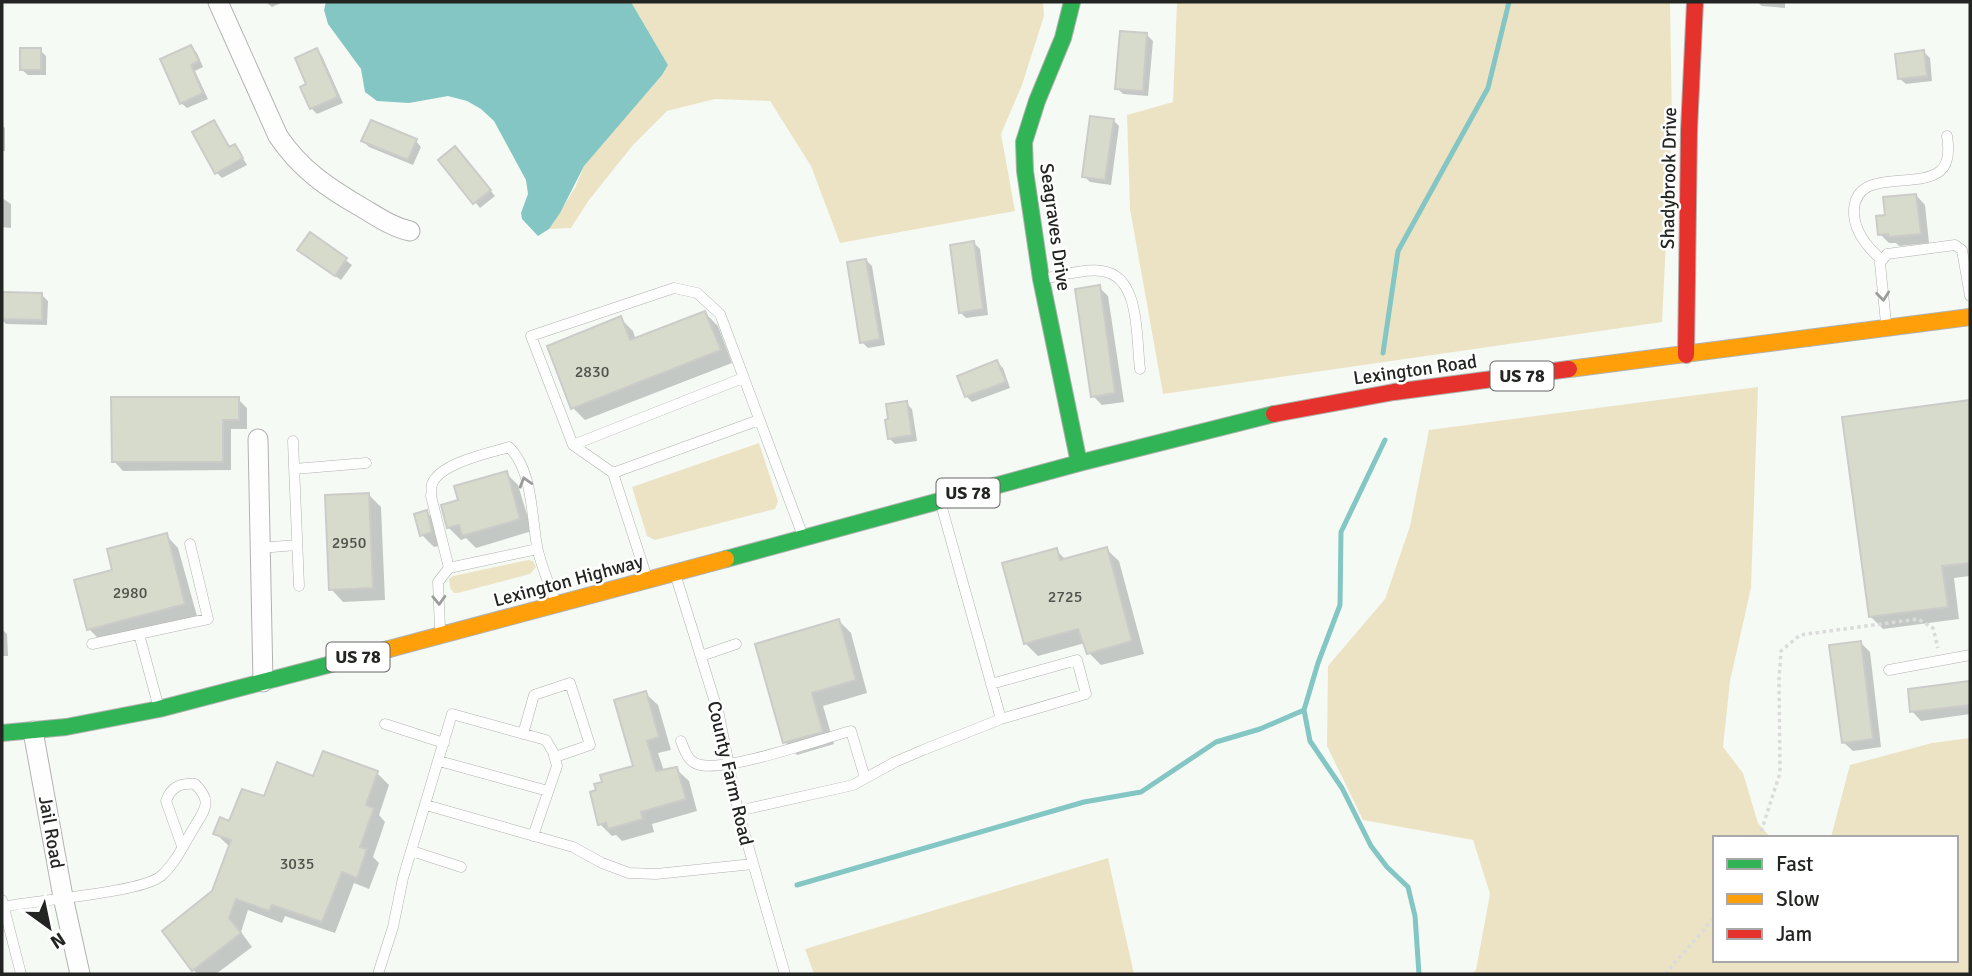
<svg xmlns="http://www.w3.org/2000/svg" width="1972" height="976" font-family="Signika,sans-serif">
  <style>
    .green { fill: #ece3c5 }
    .water { fill: #83c6c3 }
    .shadow { fill: #0003 }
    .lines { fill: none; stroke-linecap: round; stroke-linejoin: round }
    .stream { stroke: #83c6c3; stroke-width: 5 }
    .building { fill: #d7dbcc; stroke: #cbccc9; stroke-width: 2 }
    .lane-casing { stroke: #b0b2af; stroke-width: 11 }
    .street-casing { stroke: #b0b2af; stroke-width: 21 }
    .fast-casing { stroke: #b0b2af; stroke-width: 18 }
    .slow-casing { stroke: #b0b2af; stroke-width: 18 }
    .jam-casing { stroke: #b0b2af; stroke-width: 18 }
    .path { stroke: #dadbda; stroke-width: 3.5; stroke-dasharray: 3.5 3.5; stroke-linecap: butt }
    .lane { stroke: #fefefe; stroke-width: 10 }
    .street { stroke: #fefefe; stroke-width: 19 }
    .fast { stroke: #30b455; stroke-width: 16 }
    .slow { stroke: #ff9f0a; stroke-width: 16 }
    .jam { stroke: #e5322d; stroke-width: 16 }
    .oneway { stroke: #9b9c9b }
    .labels { text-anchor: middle; stroke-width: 5; stroke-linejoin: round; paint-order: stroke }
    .number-label { font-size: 16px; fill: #50524c }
    .shield { fill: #fff; stroke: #656664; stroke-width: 2 }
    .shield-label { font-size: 18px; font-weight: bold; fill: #232522 }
    .street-label { font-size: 19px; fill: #232522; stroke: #fff }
  </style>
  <rect width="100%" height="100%" fill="#f6faf5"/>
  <path class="green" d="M631,2H1043L1044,16L1022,85L1001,134L1015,211L840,243L811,166L770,101L715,99L667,111L633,145L589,200L571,228L549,229L575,188L584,166L668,65Z
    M1177,2H1670L1672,123L1662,322L1163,394L1130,209L1127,115L1173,102Z
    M1758,387L1751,588L1730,681L1723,747L1743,773L1758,823L1771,838H1715V960H1956V838H1828L1831,837L1850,765L1932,743L1970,738V974H1472L1476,970L1490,894L1473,840L1363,820L1327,746L1328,666L1385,599L1410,526L1429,430Z
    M759,443L778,501L775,509L655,540L647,536L632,487Z
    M528,560L533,561L536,567L530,574L458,593H454L450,588L449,579L453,576Z
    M1108,858L1134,974H814L805,949Z"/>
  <path class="water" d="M326,2H631L668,65L662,75L584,166L560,213L549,229L538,236L522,219L521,213L528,194L526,180L494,121L481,109L467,101L448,96L409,103L377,101L365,92L361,69L328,24L324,10Z"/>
  <path class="shadow" d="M266,2H283L272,7Z
    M1757,2H1785V8L1762,6Z
    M1147,35L1153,41L1148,96L1123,94L1117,88Z
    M191,47L197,53L203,67L195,71L208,99L187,108L181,103Z
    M40,50L46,56V75H28L22,70Z
    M316,50L322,56L343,103L317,114L311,108Z
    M1924,52L1930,58L1932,81L1906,84L1900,79Z
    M1113,120L1119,126L1111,185L1090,182L1084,176Z
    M214,122L231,148L235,146L247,165L222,178L217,173Z
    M2,125L5,128V151H2Z
    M363,141H416L421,147L413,165L369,147Z
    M460,154L495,196L480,208L475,202Z
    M1916,195L1925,205L1929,243L1899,246L1896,243H1889L1880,234L1887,217Z
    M2,198L11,204V228L2,227V235Z
    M310,234L352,265L341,280L305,255Z
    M974,243L980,249L988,315L966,318L960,312Z
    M866,260L872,266L885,345L868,348L862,342Z
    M1099,287L1108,296L1124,402L1102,405L1093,396Z
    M2,294L42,295L48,301L47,325L6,324L2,320Z
    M705,313L718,326L732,363L585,420L573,408L620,318L633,331L636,340Z
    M997,362L1003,368L1010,388L972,402L966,396Z
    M238,399L247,408V429H231V470L123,471L114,461Z
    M1970,402V576L1954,578L1959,619L1883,629L1871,617L1844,419Z
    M906,403L912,409L917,441L895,444L889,438Z
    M506,473L518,485L532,531L476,548L466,538L461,540L448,527L460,502Z
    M369,495L381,507L385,600L343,602L331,589Z
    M426,512L439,524L444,545L434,547L422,535Z
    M166,535L178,548L197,616L101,641L89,629L114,571Z
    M1106,549L1119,561L1144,654L1101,665L1089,653L1085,643L1038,656L1025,643L1056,550L1066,560Z
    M839,621L851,633L867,693L823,706L834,744L797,755L785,742Z
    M2,629L7,634L8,656H2Z
    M1860,642L1870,652L1881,747L1853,751L1843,742Z
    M1970,683V714L1921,721L1912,711L1909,691Z
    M645,693L658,705L671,750L658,753L664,771L676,769L689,781L697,811L652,824L654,832L622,841L616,835L612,836L600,824L635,767Z
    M377,773L389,785L379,815L385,822L373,857L379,863L369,889L354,883L335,933L285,916L282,923L248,910L241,932L252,947L216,974H198L193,970L213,892L230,847L215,833L265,798L314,778Z"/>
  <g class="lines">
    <path class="stream" d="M1383,353L1398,251L1488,88L1509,2
      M1304,710L1310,741L1342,788L1371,846L1387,867L1408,887L1415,916L1419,974
      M797,885L1084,802L1141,792L1216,742L1260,729L1304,710L1318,663L1340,605L1341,532L1385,440"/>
  </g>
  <path class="building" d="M1120,31L1147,33L1143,91L1115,89Z
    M191,45L199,61L191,65L203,93L180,104L160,59Z
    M20,48H41V70H20Z
    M317,48L338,97L310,109L300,87L306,84L295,58Z
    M1924,50L1927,76L1898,79L1895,54Z
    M1090,116L1114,119L1105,180L1082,177Z
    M214,120L229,147L235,144L243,158L215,174L192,132Z
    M371,120L417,139L408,160L361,141Z
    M455,146L491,190L473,204L438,160Z
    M1916,194L1921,234L1888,237V234L1878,235L1876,216L1885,215L1883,197Z
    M310,232L347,258L335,276L297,250Z
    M974,241L983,309L959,313L950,245Z
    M866,259L880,339L860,343L847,262Z
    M1100,285L1115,393L1091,397L1075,289Z
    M2,292L42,293V320L2,319Z
    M705,311L721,350L571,409L547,346L621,316L630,340Z
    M997,360L1006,382L965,397L957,376Z
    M111,397H239V420H223V462H112Z
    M1970,400V563L1942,566L1948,607L1869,617L1842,417Z
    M907,401L912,435L888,439L885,420L888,419L886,404Z
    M507,471L520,519L462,536L459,525L447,528L441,505L458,500L454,486Z
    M369,493L373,588L329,590L325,495Z
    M427,510L432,532L420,536L414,514Z
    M167,533L185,604L87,630L74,580L112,570L107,549Z
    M1107,547L1132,641L1087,654L1078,629L1024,644L1002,563L1057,548L1060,560Z
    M839,619L856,680L812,693L823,732L783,743L755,644Z
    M1861,641L1873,739L1842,743L1829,645Z
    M1970,681V705L1910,712L1908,689Z
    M646,691L659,737L647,741L656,771L677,767L686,799L641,812L643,819L608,829L606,823L598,825L590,792L596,790L594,784L602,782L600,775L633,766L614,700Z
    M323,751L378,771L366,805L374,808L360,847L367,849L357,878L342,872L322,922L272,905L269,911L236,899L229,918L241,933L192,971L162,931L212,891L231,840L213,834L220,817L229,821L242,789L264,796L277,762L313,776Z"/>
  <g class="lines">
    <defs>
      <path id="lane" d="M1882,260C1868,248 1853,230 1854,210C1856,167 1917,190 1940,171C1950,163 1949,148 1947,136
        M1042,279C1059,276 1086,268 1102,271C1141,276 1136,339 1140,369
        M1886,323L1880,263L1887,254L1955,245L1962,250L1970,296
        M293,441L299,586
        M573,445L743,378
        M294,469L366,463
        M613,473L759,420
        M942,508L1001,719
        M260,548L297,545
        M449,568L431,496C432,492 431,488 432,484C440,463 489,453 509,447C533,471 531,514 537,546C540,563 548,581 554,598
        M646,575L613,473L573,445L531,336L674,288L697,293L720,314L801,531
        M677,580L719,715L738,811L785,974
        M440,628L438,582L449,568L537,549
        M139,634L157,701
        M92,644L208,619L190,544
        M701,656L736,644
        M1889,670L1970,655
        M385,724L444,743
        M523,734L534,695L570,683L590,745L555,757
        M681,741C685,751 688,763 701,765C730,771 817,740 851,731L865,778
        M439,761L548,791
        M426,805L573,847L602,863L629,873L656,874L753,864
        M738,811L853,785L895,762L923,750L1001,719L1086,694L1077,660L991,684
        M412,851L461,867
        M2,900L21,974
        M2,907C34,900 141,893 161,876C176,863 185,842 195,826C206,808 212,801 195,784C180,783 171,787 166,801L182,846
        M378,974L393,927L403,878L452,714L546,740L553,752L557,766L533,836"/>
      <path id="street" d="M218,2L278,136C300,169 328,188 361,207C378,217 392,227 410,231
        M258,439L263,682
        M33,731L63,897L80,974"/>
      <path id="fast" d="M1072,2L1063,38L1037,101L1024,142L1025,171L1041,279L1079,463
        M726,559L1079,463L1274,414
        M2,733L66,727L159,709L389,649"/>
      <path id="slow" d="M1569,369L1970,317
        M389,649L726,559"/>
      <path id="jam" d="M1686,355L1689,130L1695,2
        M1274,414L1394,392L1569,369"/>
    </defs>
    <use href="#lane" class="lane-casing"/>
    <use href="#street" class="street-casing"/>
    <use href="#fast" class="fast-casing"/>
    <use href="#slow" class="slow-casing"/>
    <use href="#jam" class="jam-casing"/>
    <path class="path" d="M1759,838L1780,773L1779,679L1781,651L1800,635L1918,619L1933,628L1938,648
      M1665,974L1715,917"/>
    <use href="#lane" class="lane"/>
    <use href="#street" class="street"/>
    <use href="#fast" class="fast"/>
    <use href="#slow" class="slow"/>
    <use href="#jam" class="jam"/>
  </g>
  <defs><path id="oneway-chevron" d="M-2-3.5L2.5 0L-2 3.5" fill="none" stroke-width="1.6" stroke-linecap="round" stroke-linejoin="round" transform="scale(1.75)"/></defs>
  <g class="oneway">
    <use href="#oneway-chevron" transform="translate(1883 296) rotate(84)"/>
    <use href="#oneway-chevron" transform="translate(525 482) rotate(-107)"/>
    <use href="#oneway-chevron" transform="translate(439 600) rotate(88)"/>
  </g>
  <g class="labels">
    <g class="number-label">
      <text x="592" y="377">2830</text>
      <text x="349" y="548">2950</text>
      <text x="130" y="598">2980</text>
      <text x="1065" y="602">2725</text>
      <text x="297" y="869">3035</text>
    </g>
    <g class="shield">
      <rect x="1490.5" y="361.5" width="63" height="29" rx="5"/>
      <rect x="936.5" y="478.5" width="63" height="29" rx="5"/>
      <rect x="326.5" y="642.5" width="63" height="29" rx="5"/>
    </g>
    <g class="shield-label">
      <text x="1522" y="382">US 78</text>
      <text x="968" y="499">US 78</text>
      <text x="358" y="663">US 78</text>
    </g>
    <g class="street-label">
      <text transform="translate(1668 178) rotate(-89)" y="7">Shadybrook Drive</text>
      <text transform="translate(1056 227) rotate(82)" y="7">Seagraves Drive</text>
      <text transform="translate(1415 369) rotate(-8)" y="7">Lexington Road</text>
      <text transform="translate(568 580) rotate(-15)" y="7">Lexington Highway</text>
      <text transform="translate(731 773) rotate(77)" y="7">County Farm Road</text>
      <text transform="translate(52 832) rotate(80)" y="7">Jail Road</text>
    </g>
  </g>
  <rect width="1972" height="976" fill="none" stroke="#232522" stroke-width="7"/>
  <rect x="1713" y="836" width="245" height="126" fill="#ffffff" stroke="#a7a8a7" stroke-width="2"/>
  <rect x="1727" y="859" width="35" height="10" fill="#30b455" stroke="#a7a8a7" stroke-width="2"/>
  <text x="1776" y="871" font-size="21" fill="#232522">Fast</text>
  <rect x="1727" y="894" width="35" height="10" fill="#ff9f0a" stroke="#a7a8a7" stroke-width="2"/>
  <text x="1776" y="906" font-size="21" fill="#232522">Slow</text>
  <rect x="1727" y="929" width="35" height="10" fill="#e5322d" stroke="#a7a8a7" stroke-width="2"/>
  <text x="1776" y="941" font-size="21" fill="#232522">Jam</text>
  <g transform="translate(49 927) rotate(147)" stroke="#ffffff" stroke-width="5" paint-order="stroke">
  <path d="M0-5L12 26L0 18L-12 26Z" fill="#232522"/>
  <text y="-10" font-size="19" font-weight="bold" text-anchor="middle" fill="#232522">N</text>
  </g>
</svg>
